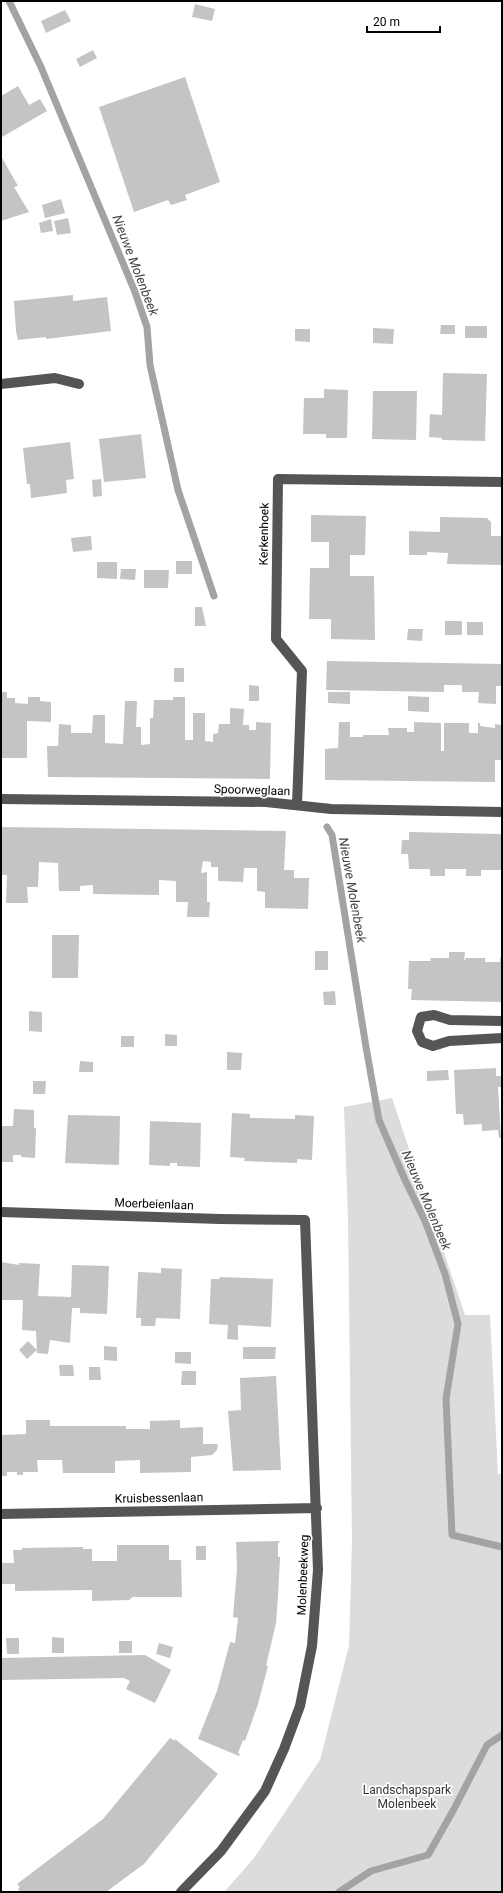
<svg xmlns="http://www.w3.org/2000/svg" width="503" height="1893" font-family="Roboto,sans-serif">
  <style>
    .green { fill: #dcdcdc }
    .lines { fill: none; stroke-linecap: round; stroke-linejoin: round }
    .stream { stroke: #a3a3a3; stroke-width: 7 }
    .building { fill: #c4c4c4 }
    .minor { stroke: #555; stroke-width: 10 }
    .labels { text-anchor: middle; stroke-width: 3.5; stroke-linejoin: round; paint-order: stroke }
    .street-label { font-size: 12px; fill: #000; stroke: #fff }
    .park-label { font-size: 12px; fill: #333; stroke: #fff }
    .water-label { font-size: 13px; font-style: italic; fill: #444; stroke: #fff }
  </style>
  <rect width="100%" height="100%" fill="#fff"/>
  <path class="green" d="M392,1098L465,1315H490L498,1474H502V1892H224L254,1858L320,1760L349,1646L352,1542L348,1219L344,1107Z"/>
  <g class="lines">
    <path class="stream" d="M9,1L41,67L135,292L147,327L150,365L178,490L214,596
      M327,827L332,835L366,1047L379,1120L405,1180L425,1221L445,1274L458,1324L446,1399L452,1535L502,1547
      M339,1892L371,1871L428,1855L454,1809L487,1745L502,1735"/>
  </g>
  <path class="building" d="M195,4L215,9L212,21L192,17Z
    M65,10L71,21L46,33L41,21Z
    M93,50L97,58L80,67L76,59Z
    M185,77L220,182L185,195L187,200L171,205L168,200L134,212L99,107Z
    M18,86L29,105L40,99L47,111L2,137L1,96Z
    M1,156L18,186L14,187L29,212L1,221Z
    M61,199L65,213L45,218L42,205Z
    M68,218L71,233L57,235L54,221Z
    M51,219L53,231L41,233L39,223Z
    M73,295V301L107,297L111,331L46,339V337L18,340L16,331L14,301Z
    M441,325H455V334H440Z
    M465,326H487V338H465Z
    M373,328L394,329L393,344L373,343Z
    M295,329H310V342L295,341Z
    M443,373L487,374L485,441L442,440V438L429,437L430,414L442,415Z
    M324,389L348,390L347,438H326V434H303L304,398H324Z
    M373,391H417L416,440L372,439Z
    M141,434L146,478L104,482L99,439Z
    M70,442L74,479L66,480L67,493L31,498L30,484H27L23,448Z
    M101,479L102,496L93,497L92,480Z
    M311,515L366,516L365,555H350V576H374L375,640L331,639V619H309L310,568H329V542H311Z
    M440,517L487,518L491,522V536H502V565L447,564L448,553L427,552V555H409V531L440,532Z
    M91,536L92,550L73,552L71,538Z
    M176,561H192V574H176Z
    M97,562H117V579L97,578Z
    M121,569H136L135,580L120,579Z
    M144,570H169L168,588H144Z
    M195,607H202L206,626H195Z
    M445,621H462V635H445Z
    M467,622H483V635H467Z
    M408,629H423L422,641L407,640Z
    M327,661L502,664V686H496V704L478,703L479,692H462V685H444V692L326,690Z
    M174,668H184V682H174Z
    M249,685L259,686V701H249Z
    M1,692H7V698H15V703L28,704V697H40V701L51,702V722L27,721V758H1Z
    M328,692H350V704L328,703Z
    M408,696L429,697V712L408,711Z
    M173,697H185V740H193V713H205V741L213,742V734L218,733L219,724H230V708L244,709L243,725H249V730H256V722L271,723L270,779L48,777L47,746H58L59,724L71,725V733H92L93,715H105V743L123,744L125,701H137L136,727H141V745L150,744V718H153L154,700H173Z
    M339,722H350V737H363V735H389L388,728H407V732H414V722L441,723V751H444V723H469V733H478V723H480V726L495,728V724L502,725V760H495V782L325,780V749L338,748Z
    M1,827L286,831L284,870H294V878H309L308,909L265,908V892L257,891V868H244L243,882L218,881V867H211V862L203,861L201,873L207,872V902H210L209,917H187L188,902H176V881L159,880V895L93,894V885L80,886V891H59L58,863L39,862L38,887H27L28,903H6L7,875H1Z
    M409,832L502,834V870H481V876H466V869H445V876H430V869H409L408,854H401L402,840H409Z
    M52,935H79L78,978H52Z
    M315,951H328V970H315Z
    M449,952H465L464,961L466,958H485V962H500V958H502V1002L411,1000L412,989H408L409,961H431L430,958H449Z
    M335,991L336,1005H324L323,992Z
    M29,1011L42,1012V1032L29,1031Z
    M165,1034L177,1035V1046H165Z
    M121,1036H134V1047H121Z
    M227,1052L242,1053L241,1070H227Z
    M80,1061L93,1062V1072H79Z
    M496,1068V1076H502V1087H498L501,1138H499L498,1130L482,1131V1124L464,1125L463,1114H456L454,1070Z
    M448,1070L449,1080L427,1081V1071Z
    M33,1081H46L45,1094H33Z
    M14,1109L34,1110V1128H36L35,1158L21,1157V1155H13V1162H1V1126H13Z
    M232,1113L250,1114V1118H258L295,1119V1115L314,1116L312,1160L297,1159V1163L244,1161L245,1158L230,1157Z
    M68,1115L120,1116L119,1165L65,1163Z
    M150,1121L201,1123L200,1167L177,1166V1163H170V1166L149,1165Z
    M1,1262L19,1265V1263L40,1264L38,1296L71,1297L72,1265L109,1266L107,1314L80,1313V1308H72L70,1343L50,1340L48,1354L37,1353L36,1331L22,1330L23,1300H1Z
    M161,1268L182,1269L180,1319L156,1318L155,1326H141V1318H136L138,1272L161,1273Z
    M220,1277L273,1279L271,1327L238,1325V1340L227,1339L228,1325L209,1324L211,1279H219Z
    M28,1341L37,1350L27,1359L19,1350Z
    M104,1346L117,1347V1361L104,1360Z
    M243,1347H276L275,1359H243Z
    M175,1352H191V1364L175,1363Z
    M59,1365H73L74,1376H60Z
    M89,1367H100L101,1380H89Z
    M182,1371H196V1385H181Z
    M276,1376L281,1470L233,1471L228,1411L241,1410L240,1378Z
    M26,1420H50V1426H126V1429H150V1421L180,1420V1428L203,1427V1444H218L217,1450L212,1455L191,1457V1472L140,1473V1460L115,1461V1473H63L62,1460H37L38,1472H23V1475H17V1472H7V1476H1V1435L26,1434Z
    M280,1541L278,1544V1557H280L278,1596L276,1623L266,1666H268L258,1704L245,1741L243,1740L238,1753L240,1754L239,1756L198,1739L217,1691L230,1642L235,1643L238,1618L233,1617L237,1569L236,1542Z
    M117,1545H169V1560H181L182,1597H133L129,1600L92,1601V1590L15,1591V1584H1V1563H14L13,1550H22V1548L83,1547V1549H92V1561H117Z
    M196,1546H206V1560H196Z
    M52,1637L64,1638V1653H52Z
    M6,1638H19V1654H7Z
    M119,1641H132V1653H119Z
    M159,1643L173,1647L170,1658L156,1654Z
    M145,1655L171,1670L155,1703L126,1689L130,1681L124,1678L1,1680V1658Z
    M170,1738L175,1741V1739L218,1774L144,1864L106,1892H20L18,1889L20,1887L17,1884L103,1819Z"/>
  <g class="lines">
    <path class="minor" d="M1,384L55,378L79,384
      M1,799L266,802L331,809L502,812
      M297,805L302,671L276,639L278,479L502,482
      M502,1021L450,1020L434,1015L421,1017L417,1031L422,1042L433,1046L449,1041L502,1038
      M1,1212L220,1219L305,1220L318,1570L312,1646L300,1706L284,1749L265,1791L221,1851L181,1892
      M1,1514L317,1508"/>
  </g>
  <g class="labels">
    <g class="street-label">
      <text transform="translate(264 534) rotate(-89)" y="4">Kerkenhoek</text>
      <text transform="translate(252 790) rotate(2)" y="4">Spoorweglaan</text>
      <text transform="translate(154 1204) rotate(2)" y="4">Moerbeienlaan</text>
      <text transform="translate(159 1498) rotate(-1)" y="4">Kruisbessenlaan</text>
      <text transform="translate(303 1575) rotate(-88)" y="4">Molenbeekweg</text>
    </g>
    <g class="park-label">
      <text x="407" y="1794">Landschapspark<tspan x="407" dy="14">Molenbeek</tspan></text>
    </g>
    <g class="water-label">
      <text transform="translate(136 265) rotate(69)" y="5">Nieuwe Molenbeek</text>
      <text transform="translate(353 890) rotate(80)" y="5">Nieuwe Molenbeek</text>
      <text transform="translate(427 1200) rotate(67)" y="5">Nieuwe Molenbeek</text>
    </g>
  </g>
  <rect width="503" height="1893" fill="none" stroke="#000000" stroke-width="4"/>
  <path d="M367 26v6h73v-6" fill="none" stroke="#000000" stroke-width="2"/>
  <text x="373" y="26" font-size="12" fill="#000000" stroke="#ffffff" stroke-width="3" paint-order="stroke">20 m</text>
</svg>
